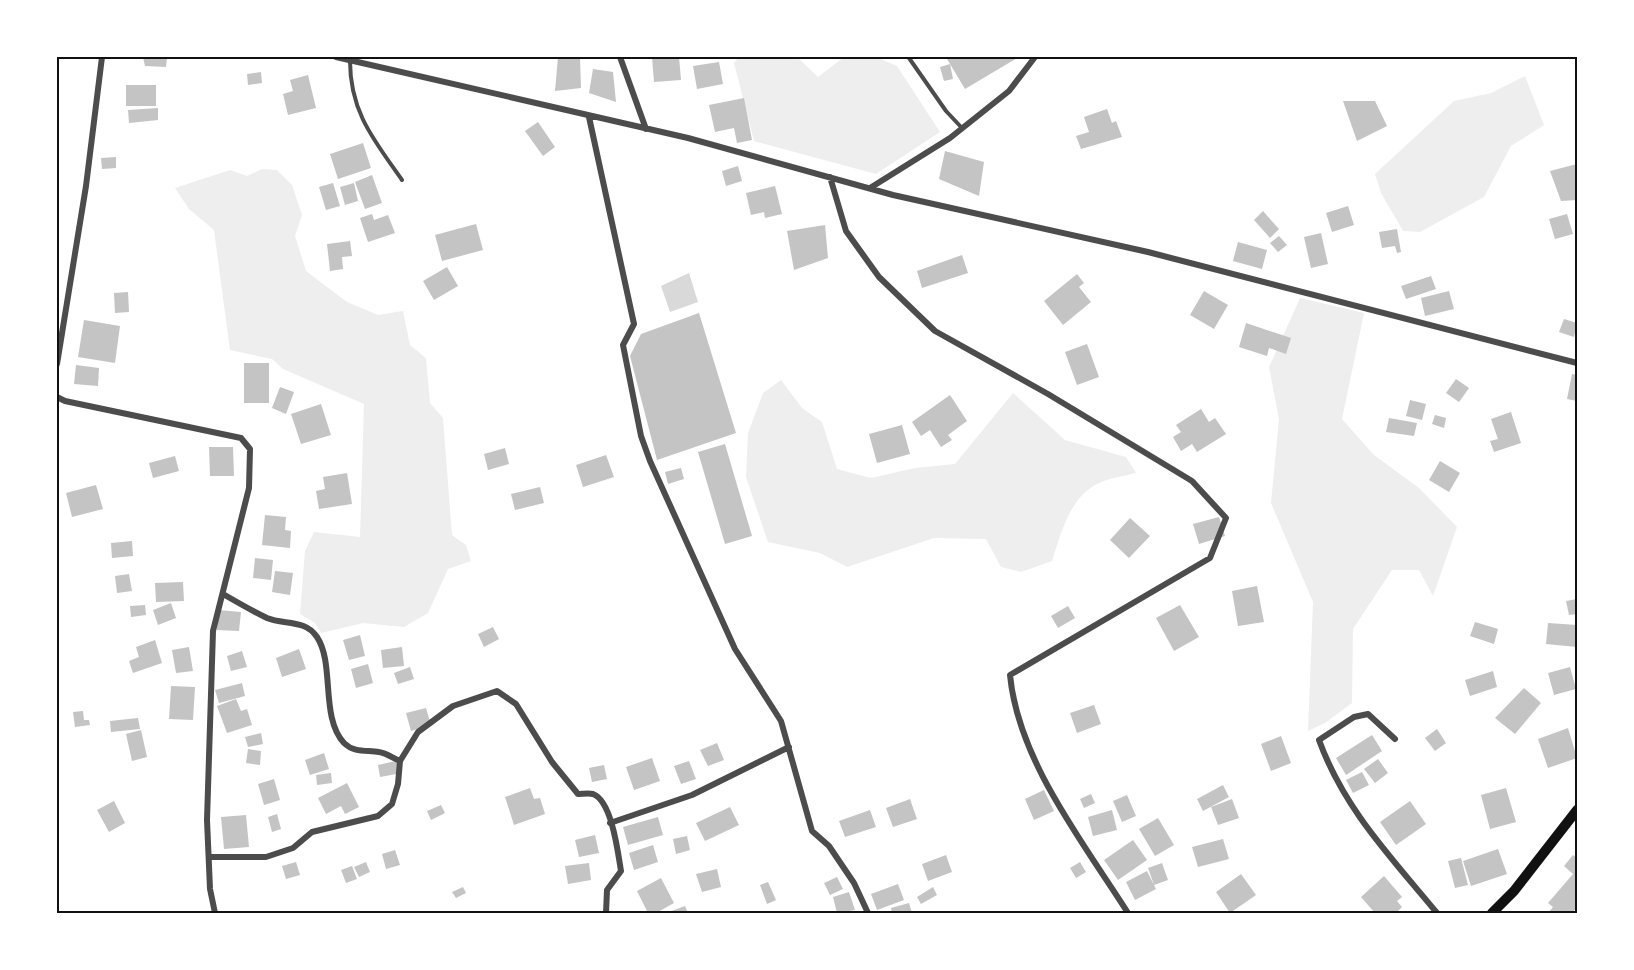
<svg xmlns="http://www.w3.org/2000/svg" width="1634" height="970" font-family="'Archivo Narrow',sans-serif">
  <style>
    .green { fill: #eee }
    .water { fill: #d9d9d9 }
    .building { fill: #c4c4c4 }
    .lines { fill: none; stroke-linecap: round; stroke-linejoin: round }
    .service { stroke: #4c4c4c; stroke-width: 4 }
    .minor { stroke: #4c4c4c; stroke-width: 6 }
    .secondary { stroke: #111; stroke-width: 10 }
    .neatline { fill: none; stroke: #111; stroke-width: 2 }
  </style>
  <rect width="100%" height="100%" fill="#fff"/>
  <path class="green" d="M739,57H797L818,77L844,57H876L897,66L940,132L876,174L754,141L734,63Z
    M1525,76L1544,125L1511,146L1484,197L1420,232L1403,231L1381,193L1375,174L1454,101L1491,93Z
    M262,169L277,170L292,185L302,215L295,236L306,271L347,302L378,315L403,311L410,345L426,358L430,403L443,418L452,535L466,545L471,561L448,569L428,613L404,627L363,623L321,633L315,623L300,614L305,551L314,532L360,537L364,404L283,369L272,359L230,350L214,230L189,209L175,188L230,170L247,176Z
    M1300,298L1364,313L1342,419L1374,455L1419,488L1457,527L1433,596L1419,570H1392L1353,629L1352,703L1325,723L1308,731L1313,602L1271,503L1279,419L1269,367Z
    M781,380L802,408L822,422L837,469L871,478L915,468L955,464L1013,393L1065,440L1126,457L1136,473C1124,476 1110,478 1099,483C1070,496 1061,533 1052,561L1021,572L1001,567L986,539L934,538L847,567L820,553L768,542L746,477L748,433L763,393Z"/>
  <path class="water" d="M689,273L698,302L670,312L661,286Z"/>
  <path class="building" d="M143,57H167L166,67L145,66Z
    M558,57H580L581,88L555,91Z
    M652,57H679L681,80L654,82Z
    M951,57H1019L965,89L947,59Z
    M719,62L723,84L697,89L693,66Z
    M950,64L953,79L944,81L940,67Z
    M593,69L613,72L616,102L589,93Z
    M261,72L262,83L248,85L247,74Z
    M308,75L316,108L288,115L283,94L293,91L290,80Z
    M126,85H156V106H126Z
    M744,98L752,140L737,143L734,128L715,132L709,105Z
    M1343,101H1375L1387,126L1357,141Z
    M158,108V120L129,123L128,110Z
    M1107,109L1112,123L1116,121L1122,137L1081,149L1076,136L1089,132L1084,117Z
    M538,122L555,147L543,156L525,131Z
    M363,143L371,168L338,179L330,154Z
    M945,151L984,162L979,196L939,179Z
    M116,157V168L102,169L101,158Z
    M1577,164V200L1561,201L1550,171Z
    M738,166L742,181L726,186L722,171Z
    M372,175L382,203L365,209L355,182Z
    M333,183L340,206L326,210L319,187Z
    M354,183L358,201L345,205L340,187Z
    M775,186L782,214L765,218L764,212L751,215L746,193Z
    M1348,206L1354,225L1332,232L1326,213Z
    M1263,211L1279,229L1270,238L1254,220Z
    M372,214L374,220L388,215L395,233L368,242L360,218Z
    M1567,214L1573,234L1555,239L1549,219Z
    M476,224L483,250L442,261L435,235Z
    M825,225L828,258L794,270L787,231Z
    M1397,229L1401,252L1397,253L1395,246L1382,248L1379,232Z
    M1321,233L1328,264L1311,268L1304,237Z
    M1279,236L1287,245L1278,252L1270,243Z
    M350,241L352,256L342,257L343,269L330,271L327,244Z
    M1238,242L1267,250L1262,269L1233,261Z
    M962,255L968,273L922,288L917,271Z
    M447,267L458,286L434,300L423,281Z
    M1077,274L1084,283L1079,287L1091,302L1063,325L1044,301Z
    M1431,276L1436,289L1406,299L1401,286Z
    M1204,291L1228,305L1214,329L1190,315Z
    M1449,291L1454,309L1425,316L1421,298Z
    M128,292L129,312L115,313L114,293Z
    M699,313L736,433L657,460L630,356L641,334Z
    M1564,319L1577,323L1574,337L1559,332Z
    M84,320L120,326L115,363L78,357Z
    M1246,323L1291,338L1286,354L1269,348L1267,356L1239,347Z
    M1087,344L1099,377L1077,385L1065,352Z
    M244,363H269V403H244Z
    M76,365L99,368L98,386L74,384Z
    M1572,374L1577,375V401L1567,399Z
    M1456,379L1469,388L1459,402L1446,393Z
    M280,387L294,392L286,414L272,408Z
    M950,395L967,421L948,435L952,440L941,447L930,430L921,436L912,422Z
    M1410,400L1426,404L1422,420L1406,416Z
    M321,404L331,435L301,444L291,414Z
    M1201,409L1209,422L1215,418L1226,434L1197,452L1192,444L1181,451L1173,437L1181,432L1176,425Z
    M1511,412L1521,443L1494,452L1490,441L1498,439L1491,419Z
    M1435,415L1446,418L1444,428L1432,424Z
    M1389,418L1417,423L1414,436L1386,432Z
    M902,425L910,454L877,463L869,434Z
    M725,444L752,536L725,544L698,452Z
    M209,447H233L234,476H210Z
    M505,448L509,464L488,470L484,454Z
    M606,455L614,477L583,487L576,465Z
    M175,456L179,471L153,478L149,463Z
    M1440,461L1460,473L1449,492L1429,480Z
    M681,468L684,479L668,484L665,472Z
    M347,473L352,504L319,509L316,491L325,489L323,477Z
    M96,485L103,509L72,517L66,493Z
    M540,487L544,503L515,510L511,494Z
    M265,515L286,517L285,530L291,531L290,548L262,545Z
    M1219,517L1225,536L1199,544L1193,524Z
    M1130,518L1150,536L1129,558L1110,540Z
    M132,541L133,556L112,558L111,543Z
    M255,558L273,560L271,580L253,578Z
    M275,571L293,573L290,595L272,592Z
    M129,574L132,591L117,593L115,576Z
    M183,582L184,601L156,602L155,583Z
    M1257,586L1264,622L1238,626L1232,591Z
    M1577,599V614L1569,615L1566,601Z
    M171,603L176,618L158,625L153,610Z
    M145,605L146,615L131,617L130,606Z
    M1180,605L1199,637L1174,651L1156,618Z
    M1068,606L1075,618L1058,628L1051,616Z
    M218,610L241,612L239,631L217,630Z
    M1475,622L1498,629L1494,644L1470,636Z
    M1548,623L1577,625V647L1546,644Z
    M493,627L499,639L484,647L478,634Z
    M360,635L365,656L349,660L343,640Z
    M155,640L162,663L133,673L129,661L139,657L136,647Z
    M189,647L193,671L176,673L172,650Z
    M402,647L404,666L383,668L381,650Z
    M299,649L306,669L282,677L276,658Z
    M242,651L247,667L231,671L227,656Z
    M368,664L373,683L356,688L351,669Z
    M410,667L414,679L398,684L394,673Z
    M1570,667L1576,689L1554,695L1548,673Z
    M1493,671L1497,687L1470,696L1465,680Z
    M242,683L245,696L219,703L215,690Z
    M171,686L195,687L193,720L169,719Z
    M1524,688L1541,703L1515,734L1495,718Z
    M236,699L241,711L247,709L252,725L227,733L217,706Z
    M1094,705L1101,724L1077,733L1070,713Z
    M426,708L431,725L411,731L406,713Z
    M83,711L84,720H89L90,725L75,727L73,712Z
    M138,718L140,729L111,732L110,721Z
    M1568,728L1577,758L1548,768L1538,739Z
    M1437,729L1446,743L1435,751L1425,738Z
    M141,730L147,757L132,761L126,734Z
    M261,733L263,744L248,747L245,737Z
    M1372,735L1382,751L1346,775L1336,758Z
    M1281,736L1291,763L1271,771L1261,744Z
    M717,743L724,760L708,766L700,750Z
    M248,749L261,751L260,765L246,763Z
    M324,753L329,769L310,775L305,760Z
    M652,758L660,781L634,790L626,767Z
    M1378,759L1388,773L1375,783L1364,769Z
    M400,760L402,773L380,777L378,765Z
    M689,761L696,779L681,784L674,766Z
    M604,765L607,779L592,782L589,768Z
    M1362,772L1369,785L1353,793L1346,780Z
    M331,773L332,783L317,785L316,775Z
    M274,779L280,800L264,805L258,784Z
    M347,783L359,807L345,814L341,806L326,814L318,798Z
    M1223,785L1229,797L1203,811L1197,799Z
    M530,788L534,799L540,798L545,814L514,825L505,797Z
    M1506,788L1516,822L1490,829L1481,795Z
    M1044,790L1054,811L1034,820L1025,799Z
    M1091,794L1095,803L1084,808L1080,799Z
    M1127,795L1136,816L1122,822L1113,801Z
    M910,799L917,819L893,827L886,808Z
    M1232,799L1239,818L1218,825L1211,807Z
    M114,801L125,823L109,832L97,810Z
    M1410,801L1426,824L1396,845L1380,822Z
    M441,805L445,813L431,820L427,811Z
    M730,807L739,825L705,841L696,823Z
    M870,810L876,827L845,837L839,821Z
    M1112,810L1117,830L1093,836L1088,817Z
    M277,814L281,829L272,832L268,817Z
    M246,815L249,847L224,849L221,817Z
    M658,817L663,835L628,845L623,827Z
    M1158,818L1174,845L1155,856L1139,829Z
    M595,835L599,853L579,857L575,840Z
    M687,836L690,850L676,854L673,839Z
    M1223,839L1229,859L1198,867L1192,847Z
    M1133,840L1147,860L1118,880L1104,860Z
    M653,845L658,862L634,870L629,853Z
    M1498,849L1507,874L1471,886L1463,861Z
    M395,850L400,865L386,869L382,854Z
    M946,855L952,872L928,881L922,864Z
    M1573,855L1577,858V907L1572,913H1548L1553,907L1548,903L1573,874L1564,866Z
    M1461,858L1468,885L1455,888L1448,861Z
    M296,862L300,875L286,879L282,866Z
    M366,862L370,872L359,877L354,867Z
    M1080,862L1086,872L1076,878L1070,868Z
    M589,863L591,880L568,884L565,866Z
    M1162,863L1168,880L1154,885L1148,868Z
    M352,866L357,879L346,883L341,870Z
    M717,869L721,887L702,892L696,874Z
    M1147,871L1156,889L1135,900L1126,882Z
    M1241,874L1256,895L1230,913L1216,892Z
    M1384,876L1402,897L1397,901L1402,907L1396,913H1375L1361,897Z
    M837,877L843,889L830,895L824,883Z
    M661,878L674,903L656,913H648L637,891Z
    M768,882L776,900L767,904L760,885Z
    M898,884L904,900L877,910L871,894Z
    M463,887L466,893L456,898L452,892Z
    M933,887L937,895L921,904L917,897Z
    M849,892L855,910L837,913L833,897Z
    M909,903L912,913H892L891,908Z
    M685,906L688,913H666Z"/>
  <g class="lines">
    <path class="service" d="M909,58L946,111L962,128
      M350,61C350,112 374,140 402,180"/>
    <path class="minor" d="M336,57L688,138L893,195L1148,252L1577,363
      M620,57L646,129
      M589,117L634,324L623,345L641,436L650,461L735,649L781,721L812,831L829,846L854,883L868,913
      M830,177L846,231L879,277L935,331L1048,394L1192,481L1226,518L1210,558L1010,675C1018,760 1083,842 1128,913
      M870,188L950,138L1009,91L1035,57
      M57,364L86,186L102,57
      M57,397L65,401L241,438L250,449L249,488L213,631L207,820L210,889L215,913
      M223,594C237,602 252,611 267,618C284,625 305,619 317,637C335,664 320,717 344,743C354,753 367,750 379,752C386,753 393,758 400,761
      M1395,739L1368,714L1354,717L1319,740C1344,809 1391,857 1437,913
      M610,823L692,795L789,747
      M209,857H266L293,848L312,832L378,816L392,804L398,784L400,761L418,732L453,706L497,691L516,704L552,762L578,794C582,794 589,793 593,794C612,801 618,853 621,871L607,890L606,913"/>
    <path class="secondary" d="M1492,913L1514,891L1577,810"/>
  </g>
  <rect width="1634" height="970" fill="none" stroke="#ffffff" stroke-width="117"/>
  <rect x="58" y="58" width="1518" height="854" class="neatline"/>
</svg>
